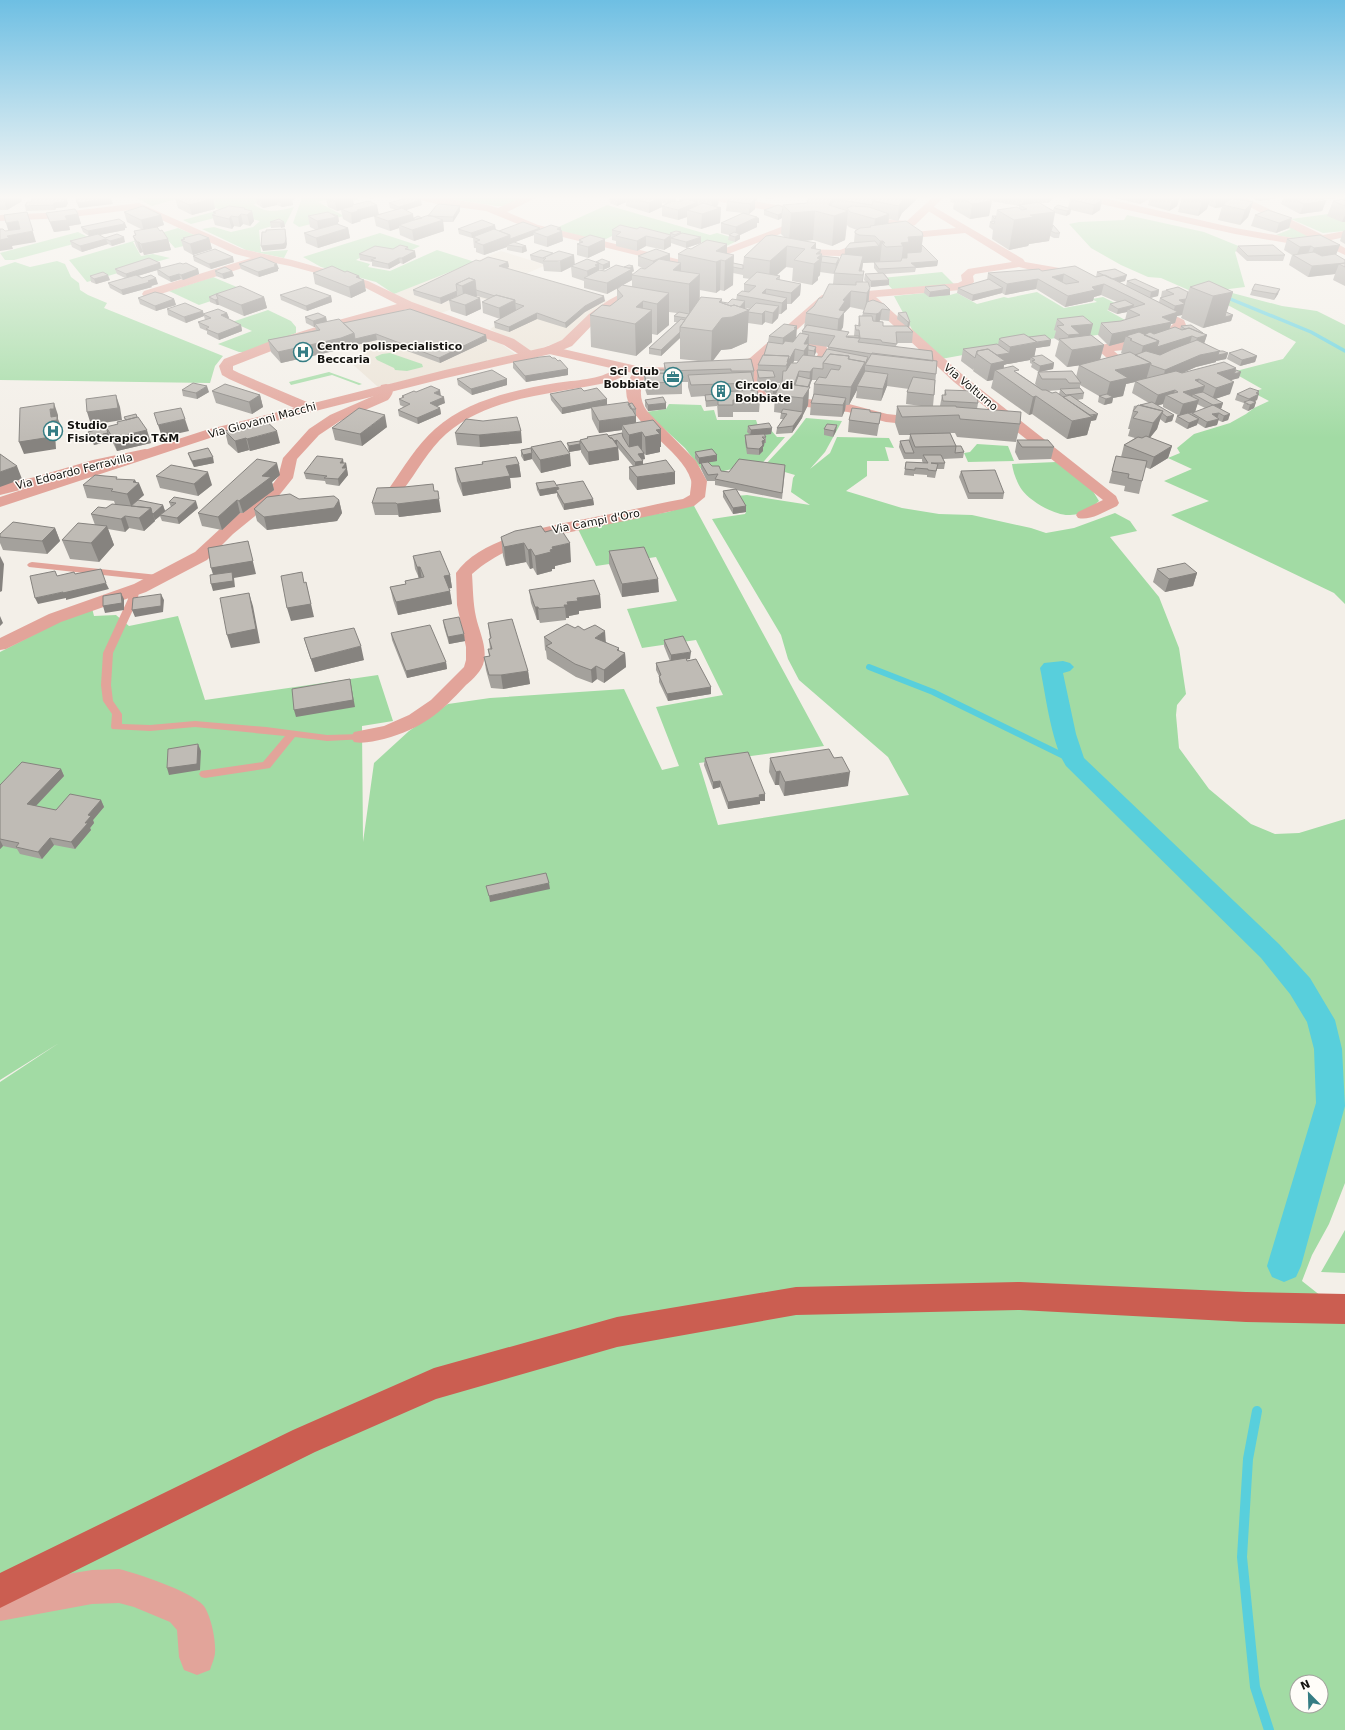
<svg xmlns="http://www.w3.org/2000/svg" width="1345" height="1730" font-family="'DejaVu Sans',sans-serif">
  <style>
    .built { fill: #ebe3d6 }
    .green { fill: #a2dba4; fill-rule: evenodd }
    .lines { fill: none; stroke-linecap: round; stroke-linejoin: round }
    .stream-far2 { stroke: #58cfdc; stroke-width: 3.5 }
    .stream-far1 { stroke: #58cfdc; stroke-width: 6 }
    .stream { stroke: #58cfdc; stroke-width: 10 }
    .canal { fill: #58cfdc; fill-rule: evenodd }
    .service { fill: #e2a49a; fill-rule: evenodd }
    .minor { fill: #e2a49a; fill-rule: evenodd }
    .tertiary { fill: #e2a49a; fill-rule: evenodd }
    .primary { fill: #cb5e51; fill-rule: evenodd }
    .wall { fill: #a4a19c; fill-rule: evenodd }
    .shaded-wall { fill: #86837f }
    .building { fill: #bfbbb5; stroke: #86837f; fill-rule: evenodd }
    .labels { text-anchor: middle; stroke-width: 3; stroke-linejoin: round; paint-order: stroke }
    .far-poi-label { font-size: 11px; font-weight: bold; fill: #151411; stroke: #fffdf9; text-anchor: start }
    .far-street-label { font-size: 11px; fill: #151411; stroke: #fffdf9 }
  </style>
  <rect width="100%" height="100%" fill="#f3efe8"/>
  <path class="built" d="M501,251L546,265L521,276L608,301L566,339L531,352L490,329L518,312L480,298L439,314L483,330L515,354L378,387L349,361L364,353L342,330L397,304L394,294Z"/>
  <path class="green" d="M131,195H298L253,204C266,214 278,211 294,207L285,225L282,223L259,230L261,252L288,250L284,258L246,250L202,229L214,227L231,232L253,227L260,221L230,214L191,224L183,220L220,210L194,198H179L152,206Z
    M303,195H350L359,199L352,201L340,196L318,202L344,216L299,227L293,223Z
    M425,195H529L505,206H497Z
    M607,205L710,235L717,233L734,238L735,242L722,248L675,235L661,242L620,232L600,242L554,229Z
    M1328,214L1345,222V231L1323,233L1291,219Z
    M1127,215L1204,232L1241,247L1235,252L1245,287L1221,290L1282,306L1317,311L1345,325V604L1334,593L1171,515L1209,501L1164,481L1192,469L1168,458L1180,453L1177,448L1194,434L1230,423L1246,414L1254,408L1269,401L1252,392L1262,389L1232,372L1283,359L1296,342L1213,297L1193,292L1161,278L1148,277L1121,265L1091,248L1069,224L1079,222L1124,220Z
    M1286,224L1312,237L1297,239L1276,235L1291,229L1281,226Z
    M178,228L202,238L197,243L175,248L165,237L133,242L141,256L153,254L170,258L87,282L69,260Z
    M78,232L92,239L14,260H5L0,253Z
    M380,233L420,246L410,251L374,250L356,260L370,264L368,267L390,271L437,250L475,262L394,294L376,282L321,267L303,257Z
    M57,261L65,264L71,277L79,283L80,290L88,295L107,303L104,308L223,356L215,366L210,383L0,380V267L15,262L30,267Z
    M942,272L954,284L893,290L882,278Z
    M213,277L244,290L199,305L169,291Z
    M1037,292L1064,308L1097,302L1092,299L1103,297L1121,306L1107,310L1136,326L1118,332L1090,336L1055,330L1061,337L941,359L915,335L894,296L924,293L950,295L957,293L977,304L1004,297L1008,298Z
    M268,310L291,321L296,327V333L250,352H239L218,344L252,331L232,322Z
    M390,353L422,364L423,367L407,371L395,370L394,368L377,360L375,357L382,354Z
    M329,372L362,384L359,385L332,375L291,385L289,382Z
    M669,404L701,405L704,411L714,410L717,420H756L759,429H770L777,437H785L758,468H737L719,472L701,469L685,448L646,412L666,409Z
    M806,418L842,421L825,452L810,469L830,453L837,437L889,438L894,448L885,447L889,461H867V476L846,491L902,508L939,514L972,515L1031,528L1046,533L1074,528L1115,513L1130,521L1137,531L1110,537L1159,597L1179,648L1186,694L1177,705L1176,715L1179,748L1209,789L1251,824L1275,834L1299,833L1345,819V1183L1329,1224L1312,1255L1302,1281L1345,1315V1730H0V1082L59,1043L0,1080V652L59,622L92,608L94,616L116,615L129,626L178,616L205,700L378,675L393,721L362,726L363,842L374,763L409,731L448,704L490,698L624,689L662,770L679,766L656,707L723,695L696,640L642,648L627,609L677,601L656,557L596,566L577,527L668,512L693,504L824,746L699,763L718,825L909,795L888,757L799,680L788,659L781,635L712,519L745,514L746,512L736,496L747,495L810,505L791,492L793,478L795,475L764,466L794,434ZM1297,1682H1321V1706H1297Z
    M977,444L1008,446L1014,461L968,462L964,453L970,452Z
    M1056,462L1091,488L1099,501C1091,508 1081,515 1070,515C1055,516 1030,501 1022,490C1017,483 1013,472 1012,464Z
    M1345,1230V1273L1321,1272Z"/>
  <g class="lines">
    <path class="stream-far2" d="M1223,296L1311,332L1345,351"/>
    <path class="stream-far1" d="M869,667L933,692L1074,761"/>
    <path class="stream" d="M1257,1411L1248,1459L1242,1557L1255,1687L1269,1730"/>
    <path class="canal" d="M1063,661L1070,663L1074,667L1070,671L1063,673L1076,734L1084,758L1279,944L1310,978L1335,1020L1342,1049L1345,1106L1301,1266L1296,1277L1284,1282L1272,1277L1267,1266L1316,1103L1314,1049L1307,1022L1290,994L1261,958L1066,766C1051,742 1046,696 1040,668L1044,663Z"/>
    <path class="service" d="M32,562L158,575L163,578L158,581L29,567L27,565L29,563Z
      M134,586L139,589L138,599L113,653L111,685L113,701L122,714V724L150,725L195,721L266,727L327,735L361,734L366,737L365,739L327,741L295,737L270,768L205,778L201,777L199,774L201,771L263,762L285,736L195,727L150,731L112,729L111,727L112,714L103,701L101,685L103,653L128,599L129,589Z"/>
    <path class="minor" d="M406,195H426L488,205L498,208L527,195H542L507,212L538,225L693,263L695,265L693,267L689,268L530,229L486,211L441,205L407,197Z
      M697,195H722L776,205L802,207L807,210C800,219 717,201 702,198Z
      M1069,195H1090L1235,228L1293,238H1311L1226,195H1240L1323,235L1345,231V237L1331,240L1345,248V255L1320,243L1307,245L1293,244L1235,234L1074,198Z
      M139,203L242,249L292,260L368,281L412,302L514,339L537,355L535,358H525L504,345L407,309L300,340L233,366V370L239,373L307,402L313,408L311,411L306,412L301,411L229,379L222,375L219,366L224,359L268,342L335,321L397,304L360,285L290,266L265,261L148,298L144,297L142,294L144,291L251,258L235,254L138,209L64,218L0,221V215L64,212Z
      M929,204L1023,259L1025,262L1077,271L1081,272L1083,274L1081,276L1077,277L1039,272L1019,267L975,274L973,276L974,282L972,284L961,290L876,297L964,376L1116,496L1119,503L1117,506C1105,511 1091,521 1078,518L1076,515L1078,512L1103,500L954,382L864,298L829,301L789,337L826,346L830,354V357L851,360L853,363L851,366L846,367L817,363L815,360L818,354L816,352L783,343L762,362V380L766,394L849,404L887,414L925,418L930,419L932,422L930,425L925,426L886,422L848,412L757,401L750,389L748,369C739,373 728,374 718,372L716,369L718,366L737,364L750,358L822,295L958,283L962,281L961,275L968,269L1012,262L965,233L893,240L889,239L888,237L893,234L956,228L925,209L924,207Z
      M1148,303L1184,320L1186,325C1171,347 1139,348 1114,351L1132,367L1130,370C1122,372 1115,375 1107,373L1105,370L1107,367L1115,365L1099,351L1098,348L1099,345L1136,340L1163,334L1173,324L1144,310L1142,307L1144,304Z
      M550,346L641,367L691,368L693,371L691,374L686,375H646C639,387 639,400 647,411L696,461L707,481L705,497L694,506C658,515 622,521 586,529C544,537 505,545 472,574C473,589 473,603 476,617C479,631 487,646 484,661C482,671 473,679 466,685C439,714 423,728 384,739C374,741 364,744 354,742L351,737L354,732L384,726L409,715L431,700L464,667L466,660V647L457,605L456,573C482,535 557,525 600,516C628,511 655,504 683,499L690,495C690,491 692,484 691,480C681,446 618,420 627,384C628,380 631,376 633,373L628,372L624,376L613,381C557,395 492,394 446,434C428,450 417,472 403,490L398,492L393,490L390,487C404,467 417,445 435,429C467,400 515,390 556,383C575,380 600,380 615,369L545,353L544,350L545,347Z
      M386,384L391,385C395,391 392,395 388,400L340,421L319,435L297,459L293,478L277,498L233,534L207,560L146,592L61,622L6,649L0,650V638L49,614L134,584L195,552L221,528L267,492L278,477L283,458L309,429L330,415L378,394L381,385Z
      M145,449L150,450L152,453L150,456L101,467L44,484L0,495V485L35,477L93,460Z
      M119,1569C139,1574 190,1591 203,1605C211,1614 218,1647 214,1658C213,1662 211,1666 210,1670L197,1675L184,1670L179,1657L177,1630L170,1622L134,1607L119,1603L92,1604L0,1621V1585L92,1570Z"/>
    <path class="tertiary" d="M935,195H946L915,225L910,227L906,228L881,225L876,222L881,219L907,221Z
      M810,216L814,217L815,219L814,221L702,264L698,265L692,262L694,260Z
      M873,238L877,239L878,241L877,243L841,256L791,255L785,252L791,249L840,250Z
      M643,282L647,283L649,286L647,289L617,306L597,320L572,346L555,353L446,378L216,436L0,507V497L206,430L445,370L546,347L562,340L589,314L609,300Z"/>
    <path class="primary" d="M1020,1282L1246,1292L1345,1294V1324L1246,1322L1020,1310L796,1315L617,1347L436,1399L315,1452L0,1608V1573L293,1430L434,1368L617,1317L796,1287Z"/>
  </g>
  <path class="wall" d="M0,195H20L22,201L7,210H0Z
    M59,195H79L75,198L62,197L61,196Z
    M255,195H295V199L292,200L293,205L282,207L277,205L263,208L257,204Z
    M325,195H350L352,196L354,205L379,214L395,210L390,208L389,203L422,205L406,210L414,218H422L460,206V211L453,222H443L444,231L414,241L400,235L399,228L390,231L376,226L374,216L360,220L361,221L352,224L343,219L341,210L337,211L328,207Z
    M362,195H382L372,199L362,196Z
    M561,195H572L569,197L561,196Z
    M610,195H655L657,196H675L676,197V202H675H679V200L686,199V195H719L718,205L716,206L721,207L720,223L701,229L687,225V217L678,220L662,216V206L666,204L662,203V207L649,213L626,206V200V202L617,206L610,203L609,198H610Z
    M742,195H779L778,197H775L773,199L757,197V199L755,201V209L749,214H745L759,223H757V227L740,235V239L735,242L728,240L729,235L721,233V223L743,213L726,211L727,201L742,196Z
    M810,195H861L865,196V195H917L916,200L902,213L898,221L889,219L888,223L923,236L922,245L938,261L937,266L916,268L915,272L885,274L889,280V285L871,287L869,286V302L890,310L889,321L880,320L879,322L883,326H906L897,319L898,313L910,322L909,328L913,332L912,343H897L896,346L933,361L936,374L933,406H940L942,395H944L945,390L978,403L977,409L1020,424L1016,442L957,437L955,433H950L956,446L964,452L963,458L943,459L945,463L944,469H937L935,478L927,477V475L914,474V476L904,475L906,462L923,463L922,461V459H904L899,447L900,441L909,440L910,435H899L895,423L897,406H921L906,404L907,392L909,389L887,386L881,401L856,398L857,390L849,405H846L845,410L842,417L810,415L811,403L813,397L814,384L817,380H812L811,382L809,388L808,405L803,415L802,418L792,433L776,434L777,428L783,419H780L781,413L774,412L775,395L773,397L761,389H758L757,382L758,365L764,355L768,342L769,336L797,338L802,334V331L804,328L806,313L822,298L833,284L834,274L820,272V275L818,277V280L812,285L792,281L793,268L786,267L777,275L780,276V280L801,284L800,295L791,304H787V309L781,314H779L778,318L772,324L765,322L762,325L748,323L747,342L731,349L721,350L713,361L754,371L753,390L758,395L760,400L759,412H733V417H718L717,404V406L706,407L705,396L691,397L688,387V382H682V394L647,395L644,386V374H656V370H664V363L698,361L680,359V338L661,356L649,354V348L677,322H674V316L677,313L669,312V325L657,335L652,334V342L636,356L591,347L590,315L610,306L617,301V289L620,287L607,294L584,288V281L572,277L571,267L561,272L544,271L543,264L531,260L530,255L575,265L596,262H610V267L603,270L599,269V270L605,271H634L632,272V275L645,269L638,266V256L678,263V254H727L733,263L743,265L744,257L784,237L781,234L782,218L778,220L764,215V210L783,207V205L807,203ZM847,225L849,227L857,230L855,231L854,242L838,263L839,258L822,256L816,249V243L804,241L813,240L832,246L845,240ZM874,262V268L878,273L865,274L864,280L866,282H863L864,271H862L863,263L880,262ZM733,273L743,275V278L750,279L744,284V291L737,295L736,300L728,303H722L700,299V290L716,293L720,290L724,291L733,285ZM632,280V287L623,285ZM850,307L864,310L862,316H859L858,326L855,325L854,336H848L841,331L843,327L844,313ZM745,308L750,309L749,310ZM808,344L828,347V349L822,357L814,356L816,352V347L808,345ZM794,361H798L797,363H793ZM775,383H782L778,389V386Z
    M951,195H986L985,197L987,198L988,195H1056L1055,197L1048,203H1039L1053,210L1054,208H1068L1070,199L1102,200L1100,210L1092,215L1071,210L1070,214L1066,216L1055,213L1053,225L1060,233L1059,238H1054L1050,236L1049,241L1029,244L1028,246L1009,250L992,239L993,230L989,227L990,222H991L992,216H996L997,210L1019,208V206L991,201L989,216L970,219L953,209L954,203L950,202Z
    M1106,195H1150L1149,199L1140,204L1106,196Z
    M1151,195H1178L1177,206L1169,211L1148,205Z
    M1185,195H1242L1240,200L1253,202L1248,217L1240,225L1218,220L1222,207L1215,208L1208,205L1207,209L1198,216L1178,212L1182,197Z
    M1246,195H1277L1276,198L1259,201Z
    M1284,195H1338L1337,198L1322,199L1326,201L1322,211L1300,214L1281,204Z
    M1344,197H1345V222H1342L1327,216L1333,201L1343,199Z
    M66,198L68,203L66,207L56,208L55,210L26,211L25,206Z
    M175,198L213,199L215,209L192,215L178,208Z
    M245,208L246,210L252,211L254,221L250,226L243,224L240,227L234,226L232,229L215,225L212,215L214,214L213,212Z
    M1268,210L1289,228L1276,233L1251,226L1255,215Z
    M124,212L161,215L164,225L155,228L160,231L168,239L171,250L144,255L143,252L140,253L136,246L133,236H135L134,231L143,230L127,222Z
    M46,213L78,214L81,224L69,226L70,230L54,232L50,223Z
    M332,214L338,216L339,222H338V224L348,228L350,238L318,248L306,243L304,233L316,230L310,227L308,216Z
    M270,222H284L285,227L271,228Z
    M81,227L127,228H125V230L99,235L105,238L125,242L112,246L108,244L82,252L72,247L70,241L89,236L83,232Z
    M561,228L563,241L547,247L534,243V235L515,242L527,251L522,253L507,250V247L484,255L476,252V248H474L473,238H472L459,234L458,229L496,230L499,231L540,230Z
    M612,230L670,235V233L681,232V234L701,243L686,248L671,243V246L664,250L646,246L637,251L616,246V241L612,240Z
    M1345,230V244L1340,241L1343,231Z
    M1320,235L1336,255L1345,260V286L1333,280L1335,274L1308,277L1289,265L1292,255L1284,250L1287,239Z
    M183,238H209L212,249L193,255L184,250L181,240L184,239Z
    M605,239V250L588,258L577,255V244L579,243V240Z
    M1238,246L1285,255L1283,261H1247L1236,251Z
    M408,247L409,250L416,257L403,264L400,263L389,269L372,266V262L360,260L359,254Z
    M193,256L234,262L211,269L194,261Z
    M508,262L509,267L506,268L605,301L585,312L566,328L537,319L509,332L495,328L494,322L500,319L483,313L482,302L488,299L477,296L476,297L480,298L481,309L466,316L451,311L449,300L441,304L414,295L413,290Z
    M160,263L161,268L183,264L198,269L199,274L183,280L181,279L171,282L158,275L157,270L138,276L158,284L151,286L152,287L123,295L110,288L108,283L125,278L117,274L115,269Z
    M239,264L279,269H278V271L259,277L241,269Z
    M215,271H232L234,276L224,279L216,276Z
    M1042,271L1096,277L1097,272L1125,281L1119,282L1126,286L1127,281L1159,290L1158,296L1150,298L1159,302L1160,298L1162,297H1161L1162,291L1166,290L1188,292L1190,287L1233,292L1226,312L1233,315L1231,321L1203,328L1181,318L1182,315L1177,316L1175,323L1171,324L1170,329H1180L1181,326L1207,335L1204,343L1219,351L1228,353L1226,359L1216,361V362L1196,367L1182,373L1236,368V370L1239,378L1231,380L1230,394L1215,399L1223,403L1221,409L1230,414L1228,420L1222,422L1218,420L1217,425L1205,428L1197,423V425L1187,429L1175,422L1177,416L1178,415L1163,407V404L1157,406L1174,415L1172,421L1165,423L1160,419L1157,429L1150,438L1172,446L1168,458L1150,469L1145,467L1142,481L1139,494L1124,491L1125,486L1109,483L1116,456L1121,457L1124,445L1135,438L1128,436L1130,429H1128L1134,406L1149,403L1132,393L1135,382L1126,384L1123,396L1113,398L1112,403L1104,405L1098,402L1099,396L1080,385V388L1084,393L1083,399L1077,400L1096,420L1091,421L1087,435L1067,439L1032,414L1029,415L991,388L993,380L987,381L973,371L974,368L973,370L961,361L963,349L998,345L999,339L1029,337L1051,340L1050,346L1036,348L1034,356L1054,363L1053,369L1039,372L1031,367L1032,364L1030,363V360L1008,364H1007L1004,365V368L1018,373L1037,386L1035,384L1038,372L1076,377L1079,365L1067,367L1055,356L1059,341L1054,338L1056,331L1054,330L1057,319L1090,335L1104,345L1100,360L1124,354L1121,353L1124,342L1109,346L1098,335L1101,323L1121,321L1125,320L1127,312L1117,314L1108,310L1110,304L1117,302L1101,295L1094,297L1093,301L1065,307L1036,289L1005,295L1002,293L972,301L957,293L958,288L987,280L988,273ZM1060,390L1059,394L1052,393L1048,391ZM1197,404L1205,408L1195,412Z
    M345,272L359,276L360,278L366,291L351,298L315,284L313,273Z
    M90,276L110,280L96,284L91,282Z
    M925,287L950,295L929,297L924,293Z
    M1252,290L1278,294L1274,300L1250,295Z
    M216,294L264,297L267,308L244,316L219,305H217L210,302L209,297Z
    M280,295L331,296L332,302L307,311L281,300Z
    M138,298L174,299L176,305L156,311L140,304Z
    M167,309L204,314L227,313L229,318L228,319L241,325L242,331L219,340L207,334V331L200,328L198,322L205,320L204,316L186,323L168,315Z
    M305,317H326L327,322L343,323L487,341L440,363L377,340L356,345L343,349L281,363L271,352L268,340L316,330L315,327H314L306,323Z
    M1229,353L1257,356L1255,362L1240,366L1227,359Z
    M558,361L568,369V375L526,382L513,368V362Z
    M457,379H507V385L472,395L458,385Z
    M182,390L209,392L197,399L183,396Z
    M212,391L260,395L263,407L252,414L216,403Z
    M584,391L607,405L602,406L628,404L636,409V415H635L636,416V423L661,447H660V452L646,455L644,454L645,459L642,460L643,461V464L675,484L637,490L629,479V467L633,466L618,448L619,460L589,465L581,452V450L569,452L568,449L567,443L580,441V440L587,439V437L608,436L622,433V430L599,433L592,419L591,408L562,414L551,400L550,394Z
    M416,392L441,396L445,403L437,406L440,408L441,414L418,424L399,416L398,410L404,407L400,405L399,399L402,398V396Z
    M1237,394H1259L1257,400L1254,401L1256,402L1254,408L1248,411L1242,408L1244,403L1235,400Z
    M645,400L666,403V409L648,411L645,406Z
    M870,412L881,413L877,436L848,432L849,420Z
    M124,417H137L151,443L117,451L111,439L105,440L106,442L94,445L88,432L118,424L117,422L125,420Z
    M466,419L522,443L480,447L457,445L455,433Z
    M748,426L772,428L771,434L765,435L766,437V443H764V446L763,447V451L759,455L747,454L745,442V435H750L747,432Z
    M387,427L362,446L335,440L332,428Z
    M824,429L836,431L833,437L824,435Z
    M225,431L280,443L250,451L249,450L238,453L228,444Z
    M1017,440L1054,447L1051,459L1019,460L1015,452Z
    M531,447L571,466L541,473L532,459L524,461L521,456V450L531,448Z
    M695,452L717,461L709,462L712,466L721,471L729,472L785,471L782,499L736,490L746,506V512L733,514L723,497V491L736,489L715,485V481H707L701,469V464H699L695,458Z
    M188,453L214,463L194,467L190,459Z
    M482,462L519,464L521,477L510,478L511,488L463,496L457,481L455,468L482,464Z
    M344,463H346L348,475L339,486L326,484L325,481L306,479L304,473Z
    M961,471L1004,493L1003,499H968L959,477Z
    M280,475L272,482L274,490L243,513H240L222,530L202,526L198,513Z
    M156,476L212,485L198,496L160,488Z
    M118,479L135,480L144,495L131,506L163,505L165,511L171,507L169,502L198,508L179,524L162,521L160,516L155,520V521L144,531L129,528L125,532L108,529L114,545L99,562L70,559L62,540L95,525L91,514L106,508L115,504L114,501L87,498L83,485Z
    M536,483L557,485L593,499L594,505L564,510L557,496V493L540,496L537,490Z
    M434,491L441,512L399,517L398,515H375L372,503Z
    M299,499L339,500L342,513L337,521L267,530L257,521L254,509Z
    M55,528L60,541L47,554L3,550L0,543V534Z
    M545,532L571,562L555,566V569H552V571L537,575L533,568L530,569L526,562L506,566L503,556L501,537Z
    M609,551L659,592L622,597L609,564Z
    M413,556L450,575L452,588H449L452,604L398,615L393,600L390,587L406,584L405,581L419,578L415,569Z
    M1157,569L1197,573L1193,586L1165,592L1153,582Z
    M529,590L600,595L601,608L579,611V614L569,616V618H566V620L540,623L539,620H537L531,603Z
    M443,620L465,641L449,644L444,627Z
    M488,623L528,671L530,684L503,689L491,688L486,670L484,657L489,656L488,649H490L489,639H490Z
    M575,628L606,642L619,651L625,653L626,667L604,683L597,679L592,683L576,677L547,659L546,651L545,650L544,637Z
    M391,633L446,662L447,669L407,678L392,640Z
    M304,638L364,660L315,672L308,651Z
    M664,640L690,659H686L687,661L711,687V694L668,701L659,682V676L656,670V663L670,661L664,646Z
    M705,758L765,794V801H760V804L728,809L720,787L713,789L704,765Z
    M770,758L848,786L784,796L779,785H775L769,772Z
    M61,769L64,776L36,806L56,810L101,800L104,807L93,820L94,823L90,828L91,830L75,849L54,845L42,859L20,854L17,849L3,846L0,849V785Z"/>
  <path class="shaded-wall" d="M11,195H20L22,201L7,210L4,200Z
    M74,195H79L75,198Z
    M272,195H275L277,205L263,208L260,198Z
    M289,195H295V199L292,200L293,205L282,207L279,197Z
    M371,195H382L372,199Z
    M718,195H719L718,205L712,209V199Z
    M754,195H758L757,199L755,201V209L749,214L750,204L754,200Z
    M907,195H917L916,200L902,213L898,221L899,206L904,198Z
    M981,195H986L985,202L992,201L989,216L970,219L972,204Z
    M1024,195H1033L1032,202L1022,207Z
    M1049,195H1056L1055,197L1048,203Z
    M1142,195H1150L1149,199L1140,204Z
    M1210,195H1211L1207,209L1198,216L1202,201Z
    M1235,195H1242L1239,204L1223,205L1222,207L1215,208L1218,198Z
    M1261,195H1277L1276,198L1259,201Z
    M1322,195H1338L1337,198L1320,199Z
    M352,196L354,206L352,205V207L341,209V210L337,211L335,201Z
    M1180,196L1177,206L1169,211L1172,201Z
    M626,197V202L617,206V201Z
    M676,197V202L669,205V200Z
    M833,197L831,216L829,205Z
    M66,198L68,203L66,207L56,208L55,210L53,205L54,203Z
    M662,198V207L649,213V203Z
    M111,199L113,204L79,208L77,203Z
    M213,199L215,209L192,215L189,205Z
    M421,200L422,205L400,212L399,207Z
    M1102,200L1100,210L1092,215L1094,205Z
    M1326,201L1322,211L1300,214L1304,204Z
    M698,202V212L687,210V217L678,220V210Z
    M1253,202L1248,217L1240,225L1245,210Z
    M377,205L379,215L360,220L361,221L352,224L351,213L357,210Z
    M460,206V211L453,222V217Z
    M721,207L720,223L701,229L702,214Z
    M1071,209L1070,214L1066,216L1067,211Z
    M252,211L254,221L250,226L247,215Z
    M815,211L813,240L789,242L791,213Z
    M848,211L845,240L832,246L834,216Z
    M27,212L36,242L12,246L13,249L0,251V240L7,236L33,231Z
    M1055,212L1049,241L1029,244L1028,246L1009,250L1014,220L1030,215Z
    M782,213V218L778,220V215Z
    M78,214L81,224L69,226L70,230L54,232L50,222L65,216Z
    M241,214L243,224L240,227L238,217Z
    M413,214L414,220H412L413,225H399V228L390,231L388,221Z
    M889,214L888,229L873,235L875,219Z
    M161,215L164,225L144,231L141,220Z
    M1345,215V222H1342Z
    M231,216L234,226L232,229L229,219Z
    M338,216L339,222H338L339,228L319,232L317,221Z
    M757,217L759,218V223H757V227L740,235V239L735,242L736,227Z
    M1292,218L1289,228L1276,233L1279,223Z
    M443,220L444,231L414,241L412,230Z
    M18,221L22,232L9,233L6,223Z
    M284,222L285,227L281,228L280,223Z
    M125,223L127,228H125V230L89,237L88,231Z
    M495,225L496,230L473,237V238H472L471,233Z
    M348,228L350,238L318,248L316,238Z
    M540,228V233L533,232L534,235L507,245V247L484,255L483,245L510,235Z
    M561,228V231H562L563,241L547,247V237L557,229Z
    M285,229L287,244L286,248L284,249L263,251L261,246Z
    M671,235V246L664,250V240Z
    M646,236V246L637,251V241Z
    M923,236L920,257L901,264L903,246L901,243L908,237Z
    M124,237L125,242L112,246L110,241Z
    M701,237V243L686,248V242Z
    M209,238L212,249L193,255L190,244Z
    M106,239L108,244L82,252L80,246Z
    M168,239L171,250L144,255L141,244Z
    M605,239V250L588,258V247Z
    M880,241H883V244L882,243L880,262L863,263L861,275L844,265L845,249L879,246Z
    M137,242H139L143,252L140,253Z
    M816,243L815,259L811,248Z
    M727,244V260L734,255L733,285L724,291L725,261L721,260L720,290L716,293V251Z
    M1340,245L1336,255L1310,258L1314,248Z
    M526,246L527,251L522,253V247Z
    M787,246L786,267L769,282L770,261Z
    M1311,246L1307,256L1296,257L1300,247Z
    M821,250L820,256L822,254L820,275L818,277V280L812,285L814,264L816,254Z
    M415,251L416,257L403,264L402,258Z
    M670,254V264L653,271V261Z
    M574,255L575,266H571V267L561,272L560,261Z
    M233,257L234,262L211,269L209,264Z
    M399,258L400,263L389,269L388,264Z
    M839,258L838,268L835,273L836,264Z
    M938,261L937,266L916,268V267L911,263Z
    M508,262L509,267L500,272L499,266Z
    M610,262V267L603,270V265Z
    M160,263L161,269L127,279L126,274Z
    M599,263V273L588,279L587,271L595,265Z
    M681,263V282L673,270Z
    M1345,263V267L1339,264L1335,274L1308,277L1312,266Z
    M277,264L279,269H278V271L259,277L258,272Z
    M633,266L634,271L632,272L633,275H632V280L607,294V283L625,270Z
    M198,269L199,274L183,280L181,275Z
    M232,271L234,276L224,279L222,274Z
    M864,271L862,288L861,291L863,275Z
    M179,274L181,279L171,282L169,277Z
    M700,274L699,305L689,315V284Z
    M1064,274L1062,285L1052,277Z
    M108,275L110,280L96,284L94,279Z
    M1127,275L1125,281L1109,285L1111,279Z
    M359,276L360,282L364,280L366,291L351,298L349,287L356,277Z
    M156,278L158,284L151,286L152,287L123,295L121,290Z
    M1038,279L1036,289L1005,295L1007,284Z
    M475,280L477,296L464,302L462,286Z
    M889,280V285L871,287V281Z
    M801,284L800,295L791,304V293Z
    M1104,284L1101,295L1094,297L1093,301L1065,307L1068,296L1092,287Z
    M870,288L868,304L865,310L867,293Z
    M1003,288L1002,293L972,301L973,295Z
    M766,289V300L762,293Z
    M950,289V295L929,297L930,292Z
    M1280,289L1278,294L1274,300L1276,294Z
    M1159,290L1158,296L1150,298L1151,292Z
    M457,291V296L441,304L440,298Z
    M851,291L850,307L844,313L843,327L837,336L839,310L843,300Z
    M1233,292L1225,317L1233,315L1231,321L1203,328L1213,296Z
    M669,293V325L657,335V304Z
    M331,296L332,302L307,311L306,306Z
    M604,296L605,301L585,312L566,328L565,323L585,306Z
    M264,297L267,308L244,316L241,305Z
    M480,298L481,309L466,316L465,305Z
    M787,298V309L781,314L782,303Z
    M174,299L176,305L156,311L155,306Z
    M218,299L219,305H217L215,300Z
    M722,299L721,319L737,309L745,301V311L749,310L747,342L731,349L721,350L711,363L712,331L719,302Z
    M1186,299L1182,315L1177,316L1175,323L1171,324L1168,333L1132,339L1126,336L1124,342L1109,346L1112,334L1162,317L1173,313L1175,306L1179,300Z
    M515,300L516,311L500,319L499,308Z
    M643,301V317L652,310V342L636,356L635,324L636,307Z
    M1134,305L1132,310L1128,309L1127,312L1117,314L1118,309Z
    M779,306L778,318L772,324L773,313Z
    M882,309L880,320L878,324L875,325L876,314Z
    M203,311L204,316L186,323L184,317Z
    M765,311V322L762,325V314Z
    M227,313L229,318L222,321L221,315Z
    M537,313V319L509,332V327Z
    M326,317L327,323L315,324V327H314L313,321Z
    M908,322H910L909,328H907Z
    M1093,324L1090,336L1067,341L1071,326Z
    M241,325L242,331L219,340L218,334Z
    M797,326L796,343L782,355L783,338L794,328Z
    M680,332V338L661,356V350Z
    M354,333L356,345L343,349L281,363L278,352Z
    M376,334L377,340L356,345L355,339Z
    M486,335L487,341L440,363L439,358Z
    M809,335L808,356L803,362L804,351V344Z
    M1207,335L1203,347L1194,349L1197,338Z
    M1192,336L1189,347L1144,362L1140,358L1143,346L1159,341Z
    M1051,340L1050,346L1036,348L1034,359L1031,357L1030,360L1008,364H1007L1004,365L1002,375L995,370L993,380L987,381L991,364L990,357L1009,353L1010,347Z
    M1104,345L1099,363L1067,367L1072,350Z
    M816,347V352L814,357V351Z
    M795,349L794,361L788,374L785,383L787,362L789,356Z
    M1220,351L1218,355L1228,353L1226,359L1216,361V362L1196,367L1162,382L1165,370L1200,355Z
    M1257,356L1255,362L1240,366L1242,360Z
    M868,357L867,365H865V373L863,376L865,364Z
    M865,362L863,379L857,386V390L849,405L851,387Z
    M1054,363L1053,369L1039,372L1040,366Z
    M1151,363L1146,380L1135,381V382L1126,384L1123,396L1113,398L1112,403L1104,405L1110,382L1115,370Z
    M813,368L812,380L811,382L809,388L808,405L803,415L802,418L792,433L793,426L802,413L803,398L809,384L810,372Z
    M1236,368L1234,374L1241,372L1239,378L1213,385L1217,373Z
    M568,369V375L526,382L525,376Z
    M799,371L798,382L793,387Z
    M888,374L887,386L881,401L883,389Z
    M507,379V385L472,395L471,389Z
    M1199,379L1196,388L1205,386L1201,398L1193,394L1191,400L1183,392L1195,380Z
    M1234,382L1230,394L1212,400L1216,388Z
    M207,386L209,392L197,399L196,393Z
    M778,386V392L773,397V391Z
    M440,390L441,396L434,393Z
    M1175,390L1173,398L1166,395L1163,404L1154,406L1158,395Z
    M1259,391L1257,400L1247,405L1249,399L1256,393Z
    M116,395L120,407L122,420L91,425L87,412Z
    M260,395L263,407L252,414L249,402Z
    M1036,396L1032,414L1029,415L1033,397Z
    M444,397L445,403L431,409L430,403Z
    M846,398L845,410L842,417L843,405Z
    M607,399V405L562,414V408Z
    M1199,400L1195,412L1179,416L1183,404Z
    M1256,402L1254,408L1248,411L1250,405Z
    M54,403L58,415V419L62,428V432L55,433L56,449L24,454L19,442L51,417L50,409Z
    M666,403V409L648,411V405Z
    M1223,403L1221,409L1213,405Z
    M440,408L441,414L418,424L417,418Z
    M1163,411L1157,429L1147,441L1153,423Z
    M1219,413L1217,419L1212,414Z
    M1098,414L1096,420L1091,421L1087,435L1067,439L1072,421L1085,417Z
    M1230,414L1228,420L1222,422L1224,416Z
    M385,415L387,427L362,446L360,434Z
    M1174,415L1172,421L1165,423L1167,417Z
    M636,416V428L622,425V430L599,433V421Z
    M185,419L189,431L162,437L158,425Z
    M1199,419L1197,425L1187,429L1189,423Z
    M1219,419L1217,425L1205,428L1207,422Z
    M837,425L836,431L833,437L834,431Z
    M772,428L771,434L750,436L751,430Z
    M661,429V447H660V452L646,455L645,437L656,430Z
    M147,430L151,443L117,451L113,438Z
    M277,431L280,443L250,451L247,439Z
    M521,431L522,443L480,447L479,435Z
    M642,432V450L629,453V435Z
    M108,433L111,439L105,440L106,442L94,445L92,439L103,434Z
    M246,438L249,450L238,453L235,441Z
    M617,440V446L608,442Z
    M765,440L764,446L763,447V451L759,455V449L762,441Z
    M580,444L581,450L569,452V446Z
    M1172,446L1168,458L1150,469L1154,457Z
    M618,447L619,460L589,465L588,452Z
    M532,453V459L524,461L523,455Z
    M644,453L645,459L638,460V454Z
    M570,454L571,466L541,473L540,460Z
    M717,455V461L699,464V458Z
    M213,457L214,463L194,467L192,461Z
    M343,459L344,465L346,463L348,475L339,486L338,479L340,463Z
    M643,461V467L635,468V462Z
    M277,463L280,475L272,482L274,490L243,513L239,501L262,476Z
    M519,464L521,477L510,478L511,488L463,496L461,483L506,466Z
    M17,466L22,479L0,487V472Z
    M208,472L212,485L198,496L194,484Z
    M675,472V484L637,490V477Z
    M135,480L137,485L139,483L144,495L131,506L127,494L133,482Z
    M558,487V493L556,490L557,493L540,496L539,490Z
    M439,499L441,512L399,517L397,504Z
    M593,499L594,505L564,510V504Z
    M237,500L240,513L222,530L218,517Z
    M339,500L342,513L337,521L267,530L264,517Z
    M196,501L198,508L179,524L177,518Z
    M163,505L165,511L160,515V516L155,520L153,514Z
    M746,506V512L733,514V508Z
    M151,508L155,521L144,531L139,518Z
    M125,516L129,528L125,532L121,519Z
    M107,526L114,545L99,562L91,543Z
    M55,528L60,541L47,554L42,541Z
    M248,541L256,574L234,578L235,587L213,591L211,584L215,581L211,568Z
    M524,543L526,562L506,566L504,547Z
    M570,543L571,562L555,566V569H552V571L537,575L535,556L550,550L552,547Z
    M531,549L533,568L530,569L528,550Z
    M0,556L4,564L2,591L0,592Z
    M417,567H420L422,580H419Z
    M1197,573L1193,586L1165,592L1169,579Z
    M450,575L452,588L446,589L444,576Z
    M658,579L659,592L622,597V584Z
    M306,582L314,617L291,621L287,608Z
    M106,583L109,589L66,600V598L38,604L35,598Z
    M450,591L452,604L398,615L396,602Z
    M121,593L124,599V610L105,613L103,606Z
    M249,593L253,606L260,643L231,648L227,635Z
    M161,594L164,600L163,612L135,617L132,610Z
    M600,595L601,608L579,611V614L569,616V618H566L565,607L564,605L567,602L577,598Z
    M535,607H538L539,620H537Z
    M0,616L3,623L0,626Z
    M605,631L606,644L595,638Z
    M464,634L465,641L449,644L448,637Z
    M361,646L364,660L315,672L311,659Z
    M619,648V658L625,653L626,667L604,683V670Z
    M691,652L690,659L671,662V655Z
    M446,662L447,669L407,678L406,671Z
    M596,666L597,679L592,683L591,670Z
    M528,671L530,684L503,689L501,675Z
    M350,679L355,707L296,717L294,710Z
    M711,687V694L668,701L667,694Z
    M198,744L201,751L200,770L169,775L167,768Z
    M61,769L64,776L31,811L27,804Z
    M780,771L779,785H775L776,772Z
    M850,772L848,786L784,796L785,782Z
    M720,781V787L713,789V782Z
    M765,794V801H760V804L728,809V802Z
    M101,800L104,807L93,820L94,823L90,828L91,830L75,849L71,842L85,823L88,815Z
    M50,838L54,845L42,859L38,852Z
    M0,840L3,846L0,849Z
    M549,883L550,889L490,902L489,896Z"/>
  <path class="building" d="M0,195H11L4,200H0Z
    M82,195H110L111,199L77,203L76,198Z
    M186,195H206L213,199L189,205L175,198Z
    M256,195H272L260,198Z
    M276,195H289L279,197Z
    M330,195H350L352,196L335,201L326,197Z
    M617,195H620L626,197L617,201L609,198Z
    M628,195H655L662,198L649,203L626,196Z
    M659,195H671L676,197L669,200L657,196Z
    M696,195H718L712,199Z
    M733,195H737L755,199L750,204L727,201Z
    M810,195L833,197L829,205L848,211L834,216L815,211L791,213L783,205L807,203Z
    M838,195H861L876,198L873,201L872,205L835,199L839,196Z
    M879,195L889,196L890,195H907L904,198L899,206L873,201Z
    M958,195H982L992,201L972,204Z
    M1076,195H1083L1102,200L1094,205L1070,199Z
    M1153,195H1178L1180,196L1172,201Z
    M1185,195H1210L1202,201L1182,197Z
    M1212,195H1235L1218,198Z
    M1286,195H1313L1326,201L1304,204Z
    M413,196L421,200L399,207L389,203Z
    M36,198H66L64,202L54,203L53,205L25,206L27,202H31L32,199Z
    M684,198L687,199H686L681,201L679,200Z
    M1231,198L1253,202L1245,210L1223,205Z
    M686,199L698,202L678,210L662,206L673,201L677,202Z
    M1345,199V206L1333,201Z
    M369,201L377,205L357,210L359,211L351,213L341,209L353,206L352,205Z
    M1038,202L1055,212L1030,215L1034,217L1014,220L997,210L1017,207L1022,210L1027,209L1019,205Z
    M703,203L720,208L702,214L687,210Z
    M439,204L460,206L453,217L428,216L436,206Z
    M778,205L783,207L782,213L778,215L764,210Z
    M1058,205L1071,209L1067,211L1054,208Z
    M143,206L161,215L141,220L124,212Z
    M229,206L245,208L244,209L252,211L247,215L241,214L238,217L231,216L229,219L212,215L216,213L213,212Z
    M852,206L869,207L889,214L875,219L850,212L847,208Z
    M402,208L413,214L388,221L374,216Z
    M75,209L78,214L65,216L67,220L50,222L46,213Z
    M1268,210L1292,218L1279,223L1255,215Z
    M27,212L33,231L7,236L9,238L0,240V229H3L5,231L20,229L18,221L6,223L4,215Z
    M328,212L337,217L317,221L308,216Z
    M743,213L757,217L736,227L721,223Z
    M332,214H333L338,216L336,217Z
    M429,215L443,220L412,230L399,225Z
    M418,216L422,218L414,220H412L414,219V218Z
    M992,216H996L995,219Z
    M119,219L125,223L123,224H124L88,231L81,227Z
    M279,219L284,222H270Z
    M482,220L495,225L471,233L458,229Z
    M906,221L922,232L923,236L908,237L909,242L901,243L903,246L886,247L882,243H885L883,241H880L875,236L859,235L855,233V231L860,228L871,227L870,226Z
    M995,221L994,224L990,222Z
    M523,222L540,228L510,239V235L499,231Z
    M337,224L348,228L316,238L304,233Z
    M551,225L561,228L557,229L562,231L547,237L533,232Z
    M620,225L637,229L640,227L671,235L664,240L646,236L637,241L616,236L621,232L612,230Z
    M1053,225L1060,233H1055L1051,231Z
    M157,227L160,231L162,230L168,239L141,244L139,242H137L133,236L136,235L134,231Z
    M285,229L286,239L285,243L283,244L261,246L262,232H266V230Z
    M494,229L510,235L483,245L475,242L480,240L473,237Z
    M676,231L681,232L675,235L670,233Z
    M734,232L740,234L735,237L729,235Z
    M682,233L701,237L686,242L671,238Z
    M98,234L105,238L117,234L124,237L110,241L106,239L80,246L70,241Z
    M199,234L209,238L190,244L181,240L185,239L183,238Z
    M590,235L605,239L588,247L577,244L583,242L579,240Z
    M772,235L816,243L811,248L821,250L816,254H822L817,258L820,259L814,264L794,260L805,249L787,246L770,261L744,257L766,236Z
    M1320,235L1340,245L1314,248L1311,246L1300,247L1287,239Z
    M707,240L727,244L716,251L734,255L725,261L721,260L716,262L678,254L688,248L691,249Z
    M875,241L879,246L845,249L850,243Z
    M514,242L526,246L522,247L507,245Z
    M400,245L408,247L405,249L415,251L402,258H399L388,264L371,260L376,258L359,254L375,246L393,249Z
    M922,245L938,261L911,263L916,267L879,269L874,262L901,261L902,258H907V253L921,252Z
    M1273,245L1285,255L1248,256L1238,246Z
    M215,249L233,257L209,264L193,256Z
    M656,249L670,254L653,261L638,256Z
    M541,250L553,253L543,258L530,255Z
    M559,251L574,255L560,261H543L546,258H543Z
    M1314,252L1322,256L1335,254L1345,260V263L1312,266L1293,255Z
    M842,254L863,256L859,271H864L863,275L834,273Z
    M822,256L839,258L836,264L821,262Z
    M261,257L277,264L274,265L277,266L258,272L239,264Z
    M488,257L508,262L499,266L604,296L585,306L565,323L537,313L509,327L494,322L524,306L515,303V300L496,295L495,296L476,290L475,280L469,278L456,284L457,291L440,298L413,290L476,260L480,261Z
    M149,258L160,263L126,274L115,269Z
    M587,259L599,263L595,265L598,266L587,271L571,266Z
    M602,259L610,262L603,265L596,262Z
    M659,259L681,263L673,270L700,274L689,284L632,275L641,268L645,269Z
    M180,263L183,264L186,263L198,269L181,275L179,274L169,277L157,269Z
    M733,263L743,265V269L733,267Z
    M1345,263V267L1339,264Z
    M616,265L632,269L607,283L584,278L599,270L605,271Z
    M629,265L633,266L629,268L624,267Z
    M332,266L345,272L347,271L359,276L356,277L364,280L349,287L313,273Z
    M1075,266L1096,277L1105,275L1178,312L1162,317L1172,322L1112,334L1101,323L1121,321L1140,315L1128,309L1145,304L1104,284L1092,287L1095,290L1068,296L1038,279L1007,284L988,273L1039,269L1042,271ZM1064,274L1079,282L1066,284L1052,277Z
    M225,267L232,271L222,274L215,271Z
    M1115,269L1127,275L1112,279L1097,272Z
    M103,272L108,275L94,279L90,276Z
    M757,272L780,276L776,279L801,284L791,293L766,289L762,293L787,298L782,303L737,295L742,291L749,292L756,286L744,284Z
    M883,273L889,280L871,281L865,274Z
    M136,275L142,278L151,275L156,278L148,281L150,282L121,290L108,283Z
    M469,278L475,280L462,286L456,284Z
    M989,279L1003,288L973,295L958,288Z
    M1135,279L1159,290L1151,292L1127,281Z
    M1209,281L1233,292L1213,296L1190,287Z
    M856,282H868L870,288L867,293L851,291L843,300L845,301L839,310L845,311L839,319L806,313L814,306L819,298H822L829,284L856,285Z
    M1255,284L1280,289L1276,294L1252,290Z
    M622,285L669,293L657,304L643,301L636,307L652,310L635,324L590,315L602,305L610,306L623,296L617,289Z
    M945,285L950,289L930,292L925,287Z
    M240,286L264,297L241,305L216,294Z
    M306,287L331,296L306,306L280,295Z
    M1178,287L1188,292L1186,299L1179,300L1185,304L1175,306L1160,298L1174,294L1166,290Z
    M155,292L163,294L174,299L155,306L138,298Z
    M465,293L480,298L465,305L449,300Z
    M216,294L218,299L215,300L209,297Z
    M496,295L515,300L499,308L482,302Z
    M701,297L722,299L719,302L731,306L734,305L749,310L732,317L722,318L712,331L680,327Z
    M732,299L745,301L740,307L734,305L731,306L722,303V302L728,303Z
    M873,300L884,304L890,310L882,309L879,313L876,314L863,313L867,302Z
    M1125,300L1134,305L1118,309L1110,304Z
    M185,303L203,311L184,317L167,309Z
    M756,303L779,306L773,313L765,311L762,314L748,312L749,310Z
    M218,309L227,313L221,315L241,325L218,334L206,329L209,327L198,322L211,318L203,314Z
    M410,309L486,335L439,358L376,334L355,339L354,333L343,323Z
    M679,312L689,314L686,318L674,316Z
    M906,312L910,322H908L898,313Z
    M1226,312L1233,315L1225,317Z
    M318,313L326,317L313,321L305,317Z
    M859,316H872L873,321L883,322V326H907L913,332H896L897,344L882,342L881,340L860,338L858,342L932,351L933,361L872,354L828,347L835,336L802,331L807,325L849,332L846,337L860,338L859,330H856L855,325L860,326Z
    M1083,316L1093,324L1071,326L1080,334L1068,335L1057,326L1064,325L1057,319Z
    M339,319L354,333L341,338L278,352L268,340L320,330L315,324Z
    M681,319L685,320L680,327V332L661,350L649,348Z
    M784,324L797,326L794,328H797L783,338L769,336Z
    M1191,325L1203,333H1201L1189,328L1185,329L1181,326Z
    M1175,327L1182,330L1189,328L1207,335L1197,338L1192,336L1157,347L1159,341L1144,335L1150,332L1154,334Z
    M1139,332L1159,341L1143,346L1130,340L1132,339L1126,336Z
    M800,333L809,335L804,344H809L804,351L795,349L788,362L789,356L764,355L768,342L783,344L785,341L793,342Z
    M1024,334L1037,342L1010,347L999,339L1001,338Z
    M1045,335L1051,340L1037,342L1029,337Z
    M1091,335L1104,345L1072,350L1059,339Z
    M848,336H859V338L848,337Z
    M1197,340L1220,351L1200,355L1165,370L1151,365V363L1135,355L1146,351L1160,355L1173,349Z
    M997,344L1010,353L997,355L988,349L977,351L975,358L963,349Z
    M808,345L816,347L814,351L808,350Z
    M827,349L868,357L865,364V362L849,359V356L830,354L823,363V369L813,368L810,372L799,371L794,385L782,383L783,371H786L791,363H797L803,355L822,357Z
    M988,349L1005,361L991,364L977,354V351Z
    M1242,349L1257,356L1242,360L1229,353Z
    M1219,351H1223L1228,353L1218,355Z
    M1130,352L1151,363L1115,370L1128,378L1110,382L1079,365Z
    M872,353L937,361L936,374L865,365Z
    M830,354L849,356L848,359L865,362L851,387L814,384L819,377L826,378L831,369L839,370L841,366L823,363Z
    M763,355L789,356L787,362H788L786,366L758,365Z
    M1042,355L1054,363L1040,366L1032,361L1035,360L1031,357Z
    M550,356L552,358H555L558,361L560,360L568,369L525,376L513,362L540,357Z
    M751,359L754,371H731V369L666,371L664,363Z
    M1224,362L1236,368L1217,373L1234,382L1216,388L1199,379L1195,380L1205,386L1183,392L1199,400L1183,404L1166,395L1178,392L1175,390L1158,395L1135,381L1176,371L1182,373Z
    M1013,366L1019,370L1014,371L1042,390H1046L1052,393L1056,392L1092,417L1072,421L1036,396L1033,397L995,370Z
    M492,370L507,379L471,389L457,379Z
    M656,370H665V373H657Z
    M757,370L773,371L775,377L759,378Z
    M1236,370L1241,372L1234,374Z
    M865,371L888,374L883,389L857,386Z
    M1072,371L1081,383H1069L1066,379H1042L1038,372Z
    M751,372L754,383L691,385L688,375Z
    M680,373L682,382L647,383L644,374Z
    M798,376L811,379L808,387L795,385Z
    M913,377L935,380L934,395L907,392Z
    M193,383L207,386L196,393L182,390Z
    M761,383H775L778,384V386L773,391Z
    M781,383L810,387L803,398L775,395Z
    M225,384L260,395L249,402L212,391Z
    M431,386L440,390L434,393L444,397L430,403L440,408L417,418L398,410L410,404L399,399L404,397L402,396L414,391L416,392Z
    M581,388L584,391L597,388L607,399L562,408L550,394Z
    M1080,388L1084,393L1066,395L1060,389Z
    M1250,388L1259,391L1256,393L1259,394L1249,399L1237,394Z
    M757,390L758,395H760V400H733V405H718V392Z
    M945,390L977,391L978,403L943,401L942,395H946Z
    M1203,392L1223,403L1213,405L1230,414L1224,416L1219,413L1212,414L1219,419L1207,422L1192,413L1213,405L1193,394Z
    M716,394L717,400L706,401L705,395Z
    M814,394L846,398L843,405L811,403Z
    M1107,394L1113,397L1106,399L1099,396Z
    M116,395L118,408L87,412L86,399Z
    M1070,395L1098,414L1090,415L1063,397Z
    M663,397L666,403L648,405L645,400Z
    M1250,400L1256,402L1250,405L1244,402Z
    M628,402L636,416L599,421L591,407Z
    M1152,402L1174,415L1167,417L1162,413L1163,411L1140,405Z
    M54,403V409H50L51,417L57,416V420L51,421V437L19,442L20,408Z
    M632,403L636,409H631L628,404Z
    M1138,405L1163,411L1153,423L1133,418L1138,412L1133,411Z
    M897,406H956V407L1021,412L1020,424L960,419L959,415L902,417Z
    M181,408L185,419L158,425L154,413Z
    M359,408L385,415L360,434L332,428Z
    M852,408L870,410V412L881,413L879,424L849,420Z
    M783,409L803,412L793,426L777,428L787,414L781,413Z
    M1188,413L1199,419L1189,423L1177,416Z
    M136,414L137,417L126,420L124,417Z
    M138,417L147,430L113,438L106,427L118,424L117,422Z
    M517,417L521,431L479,435L455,433L466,419L483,421Z
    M265,420L277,431L247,439L246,438L235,441L225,431Z
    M653,420L661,429L656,430L660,434L645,437L642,432L629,435L622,425Z
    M769,423L772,428L751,430L748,426Z
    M827,424L837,425L834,431L824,429Z
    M106,427L108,433L103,434L104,436L92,439L88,432Z
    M622,433L623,437L629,447L638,445L644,453L638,454L643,461L635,462L617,440L614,441L612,438H610L608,436Z
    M950,433L956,446L915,447L910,434Z
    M607,434L610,438H612L618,447L588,452L580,440L588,438L587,437Z
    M764,434L766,437H762L765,440L762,441L763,445L759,449L747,448L745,435Z
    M1146,436L1172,446L1154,457L1124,445L1138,437L1142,438Z
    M909,440L914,453H905L900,441Z
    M1017,440H1048L1054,447H1022Z
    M561,441L570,454L540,460L531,447Z
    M580,441V444L569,446L567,443Z
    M956,446H961L964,452L955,453Z
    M208,448L213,457L192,461L188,453Z
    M531,448L532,453L523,455L521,450Z
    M712,449L717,455L699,458L695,452Z
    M0,454L17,466L0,472Z
    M923,455H941L945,463H931L938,464L936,471L928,470V469L915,468V470L905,469L906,462L928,463Z
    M317,456L343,459L340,463H346L342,468H347L338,479L324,478L327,476L304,473Z
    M1116,456L1147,461L1142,481L1128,478L1129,474L1112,471Z
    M516,457L519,464L506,466L510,476L461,483L455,468L483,464L482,462Z
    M257,459L277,463L262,476L271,477L239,501L237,500L218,517L198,513Z
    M739,459L785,465L782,493L715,479L718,474L708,475L701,463L708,462L712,466H719L721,471L729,472Z
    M666,460L675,472L637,477L629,467Z
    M171,465L208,472L194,484L156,476Z
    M995,470L1004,493H969L961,471Z
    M95,475L105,476L117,477L116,479L135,480L133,482L139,483L127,494L111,491L113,489L83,485Z
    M554,481L557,486V485L583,481L593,499L564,504L556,490L559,489L558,487L539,490L536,483Z
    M433,484L434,491H438L439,499L397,504L396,503H372L377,488L404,487Z
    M736,489L746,506L733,508L723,491Z
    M290,494L299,499L334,496L339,500L334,508L264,517L254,509L267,497Z
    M174,497L196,501L177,518L160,515L176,503L169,502Z
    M138,500L163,505L153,514L152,513L151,508L131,506Z
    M112,504L151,508L139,518L125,516L121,519L91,514L98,507L106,508Z
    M13,522L55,528L42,541L0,537V534Z
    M78,523L107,526L91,543L62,540Z
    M541,526L545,532L560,528L570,543L552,547L553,549L550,550L551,552L535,556L531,549L528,550L524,543L504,547L501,537L515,531Z
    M248,541L253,561L211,568L208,548Z
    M644,547L658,579L622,584L609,551Z
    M440,551L450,575L444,576L450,591L396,602L390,587L406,584L405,581L424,577L420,567H417L413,556Z
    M1185,563L1197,573L1169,579L1157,569Z
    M101,569L106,583L63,593V592L35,598L30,576L55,571L57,576L74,572L75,574Z
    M232,572L233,581L211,584L210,575Z
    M302,572L304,583L306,582L311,604L287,608L281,576Z
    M594,580L600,595L577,598L578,601L567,602L568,605H564L565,607L539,609L538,607H535L529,590Z
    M121,593L122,603L103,606V596Z
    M249,593L256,629L227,635L220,598Z
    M161,594V606L132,610L133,598Z
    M459,617L464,634L448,637L443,620Z
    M512,619L528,671L501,675H489L484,657L490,656L488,649H492L489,639L491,638L488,623Z
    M567,624L575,628L578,626L584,630L595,625L605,631L595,638L619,648L617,650L625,653L604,670L596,666L591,670L575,664L546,646L552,643L544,637Z
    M430,625L446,662L406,671L391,633Z
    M354,628L361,646L311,659L304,638Z
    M683,636L691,652L671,655L664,640Z
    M686,658L687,661L696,659L711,687L667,694L659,676L661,675L656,663Z
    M350,679L353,700L294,710L292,689Z
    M198,744L197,764L167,768L168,749Z
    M829,749L834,758L842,757L850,772L785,782L780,771L776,772L770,758Z
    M748,752L765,794L759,795L760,797L728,802L720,781L713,782L705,758Z
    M22,762L61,769L27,804L56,810L70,794L101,800L88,815L91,816L85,823H88L71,842L50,838L38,852L16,847L19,843L0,839V785Z
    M546,873L549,883L489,896L486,886Z"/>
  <linearGradient id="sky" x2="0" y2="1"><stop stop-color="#6ebfe3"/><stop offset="0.45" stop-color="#faf8f5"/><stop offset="1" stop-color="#faf8f5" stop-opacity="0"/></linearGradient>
  <rect width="1345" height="438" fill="url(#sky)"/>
  <defs>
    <symbol id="hospital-ring" viewBox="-11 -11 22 22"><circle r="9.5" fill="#fffdf9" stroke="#357d84" stroke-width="1.5"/><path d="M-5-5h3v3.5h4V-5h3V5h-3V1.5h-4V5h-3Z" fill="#357d84"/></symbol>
    <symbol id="office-ring" viewBox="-11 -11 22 22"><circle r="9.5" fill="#fffdf9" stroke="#357d84" stroke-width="1.5"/><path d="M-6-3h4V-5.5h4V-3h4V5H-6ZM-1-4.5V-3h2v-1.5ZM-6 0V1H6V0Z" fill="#357d84"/></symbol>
    <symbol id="building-ring" viewBox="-11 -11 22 22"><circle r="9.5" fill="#fffdf9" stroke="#357d84" stroke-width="1.5"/><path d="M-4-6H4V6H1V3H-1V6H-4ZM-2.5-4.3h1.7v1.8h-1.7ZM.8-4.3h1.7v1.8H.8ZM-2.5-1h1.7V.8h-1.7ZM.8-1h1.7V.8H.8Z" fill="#357d84"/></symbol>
  </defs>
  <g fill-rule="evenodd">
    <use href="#hospital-ring" x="292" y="341" width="22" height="22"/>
    <use href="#office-ring" x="662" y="366" width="22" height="22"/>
    <use href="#building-ring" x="710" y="380" width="22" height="22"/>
    <use href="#hospital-ring" x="42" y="420" width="22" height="22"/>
  </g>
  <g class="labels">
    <g class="far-poi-label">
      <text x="317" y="350">Centro polispecialistico<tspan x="317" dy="13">Beccaria</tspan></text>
      <text x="659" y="375" text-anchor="end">Sci Club<tspan x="659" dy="13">Bobbiate</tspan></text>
      <text x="735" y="389">Circolo di<tspan x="735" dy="13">Bobbiate</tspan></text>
      <text x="67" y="429">Studio<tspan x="67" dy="13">Fisioterapico T&amp;M</tspan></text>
    </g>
    <g class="far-street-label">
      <text transform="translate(971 387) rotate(40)" y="4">Via Volturno</text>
      <text transform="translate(262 420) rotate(-15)" y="4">Via Giovanni Macchi</text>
      <text transform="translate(74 471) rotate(-14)" y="4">Via Edoardo Ferravilla</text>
      <text transform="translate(596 521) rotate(-11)" y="4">Via Campi d'Oro</text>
    </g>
  </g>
  <g transform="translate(1309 1694) rotate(337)"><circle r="19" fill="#fffdf9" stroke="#a1a09c"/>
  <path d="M0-3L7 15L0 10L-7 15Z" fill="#357d84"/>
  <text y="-6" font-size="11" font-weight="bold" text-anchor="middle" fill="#151411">N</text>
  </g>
</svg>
